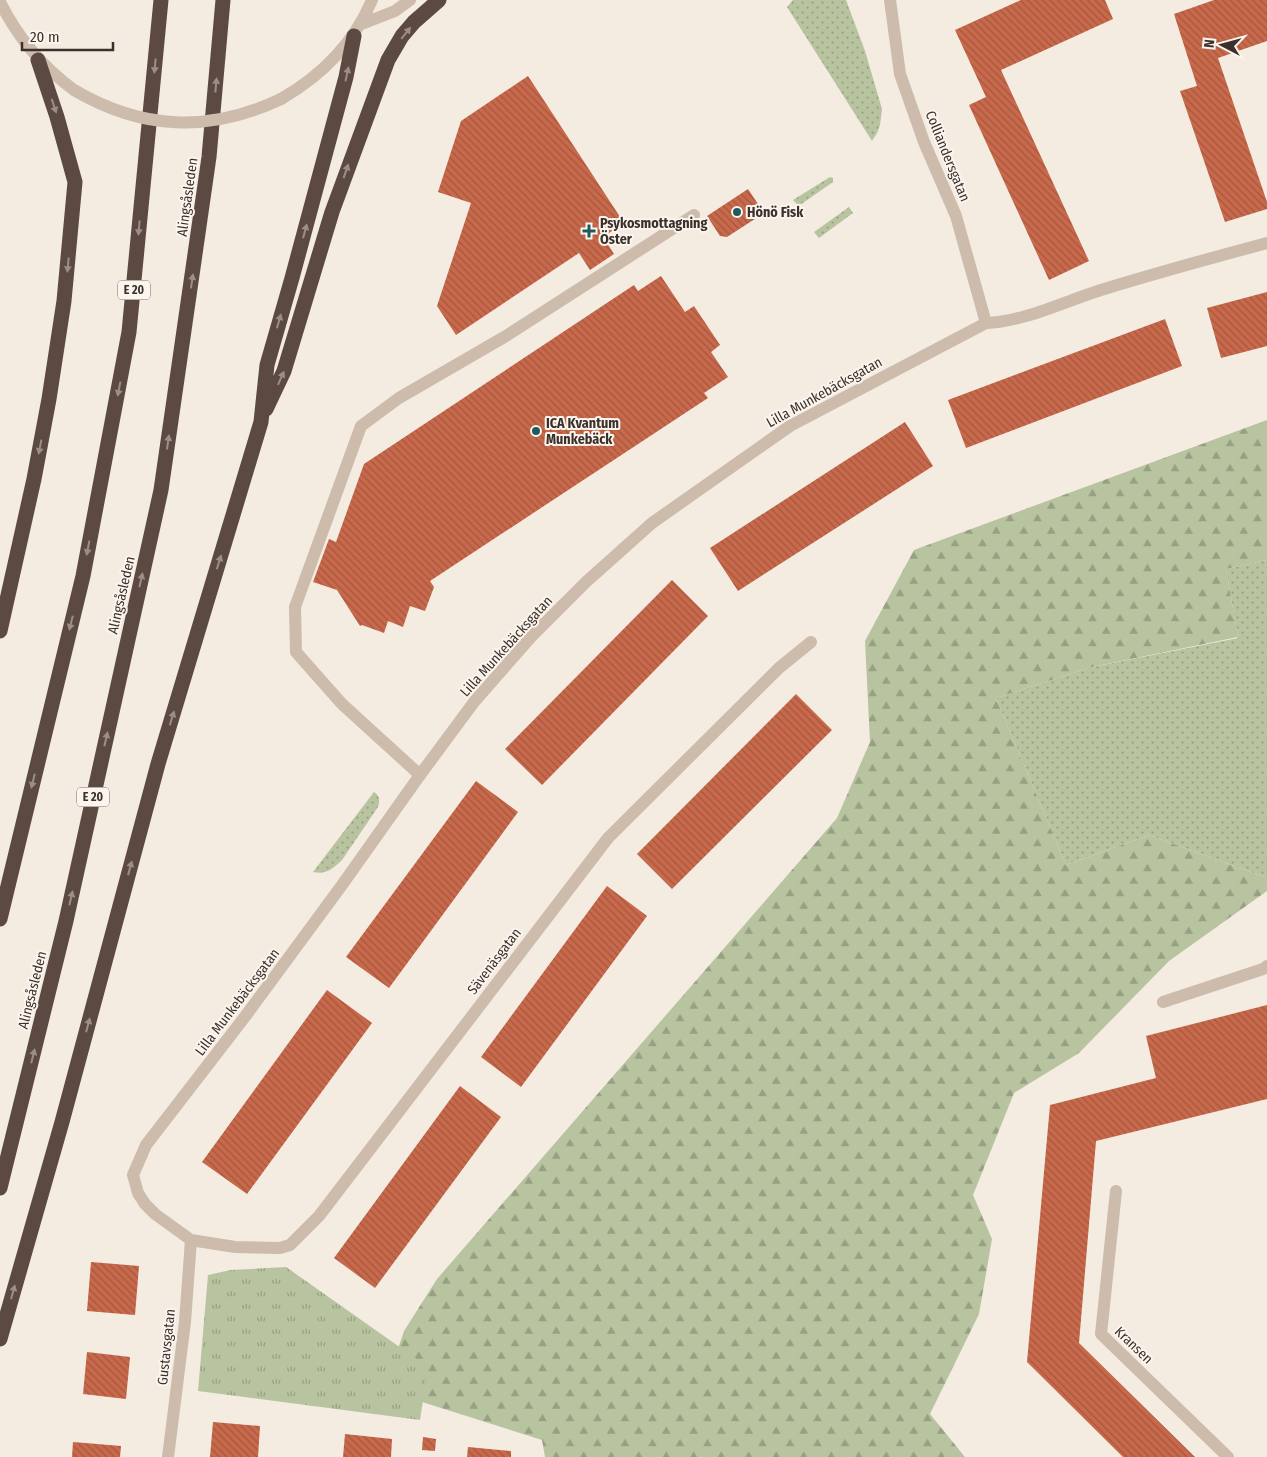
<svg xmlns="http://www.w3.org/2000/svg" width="1267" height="1457" font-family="'Fira Sans Condensed',sans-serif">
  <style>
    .grass { fill: url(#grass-dots) }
    .forest { fill: url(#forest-firs) }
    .park { fill: url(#park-tufts) }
    .building { fill: url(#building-back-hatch) }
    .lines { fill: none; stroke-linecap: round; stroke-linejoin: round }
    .service { stroke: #cdbbac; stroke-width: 12 }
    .minor { stroke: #cdbbac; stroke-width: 12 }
    .tertiary { stroke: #cdbbac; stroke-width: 12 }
    .motorway { stroke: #5c4a42; stroke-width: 15 }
    .tertiary-bridge { stroke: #cdbbac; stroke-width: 12 }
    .oneway { fill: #9c8e87 }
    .poi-dot { fill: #1f5a5e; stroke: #fbf5ee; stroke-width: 2 }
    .labels { text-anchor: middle; stroke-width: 4; stroke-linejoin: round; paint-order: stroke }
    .shield { fill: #fbf5ee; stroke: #756b66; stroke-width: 1 }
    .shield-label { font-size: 12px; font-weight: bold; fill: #3b302b }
    .street-label { font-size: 14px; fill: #3b302b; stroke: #fbf5ee }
    .poi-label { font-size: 14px; font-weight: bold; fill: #3b302b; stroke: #fbf5ee; text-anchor: start }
  </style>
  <defs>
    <pattern id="grass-dots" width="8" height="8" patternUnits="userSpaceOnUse" patternTransform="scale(1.25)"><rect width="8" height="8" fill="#b8c4a0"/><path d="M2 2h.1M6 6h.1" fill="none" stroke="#97a083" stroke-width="1.8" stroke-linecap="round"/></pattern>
    <pattern id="forest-firs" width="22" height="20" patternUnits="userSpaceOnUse" patternTransform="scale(1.25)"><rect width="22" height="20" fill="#b8c4a0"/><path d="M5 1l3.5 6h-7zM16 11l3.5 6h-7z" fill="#97a083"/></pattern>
    <pattern id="park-tufts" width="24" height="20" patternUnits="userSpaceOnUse" patternTransform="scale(1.25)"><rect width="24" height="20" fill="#b8c4a0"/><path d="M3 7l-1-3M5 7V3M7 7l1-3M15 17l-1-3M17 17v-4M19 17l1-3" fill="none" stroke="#97a083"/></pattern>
    <pattern id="building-back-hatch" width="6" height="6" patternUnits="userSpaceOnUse" patternTransform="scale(1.25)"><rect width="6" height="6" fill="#c8694b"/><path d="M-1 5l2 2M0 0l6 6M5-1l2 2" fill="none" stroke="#a4573f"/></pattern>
  </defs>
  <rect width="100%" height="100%" fill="#f4ebe1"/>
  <path class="grass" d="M793,0H846L865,51L882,109L880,125L877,133L872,141L787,7Z
    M830,177L833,178V182L800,205H798L793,200Z
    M849,207L853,213L819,238L814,232Z
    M1267,560V878L1149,835L1066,865L996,698L1092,667L1238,638L1226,569Z
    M374,792C380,796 380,800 378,807L342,860C333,869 325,875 313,872Z"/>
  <path class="forest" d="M1267,420V560L1226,569L1238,637L1092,667L996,698L1066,865L1149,835L1267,878V891L1169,961L1079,1053L1014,1093L973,1195L992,1239L979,1314L930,1414L965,1457H545L542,1440L384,1390L404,1331L437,1279L837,818L870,742L865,641L914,550Z"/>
  <path class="park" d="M286,1267L428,1367L420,1420L198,1391L208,1275L231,1270Z"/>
  <path class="building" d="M1021,0H1105L1113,19L1001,70L1089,261L1049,280L969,105L986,97L955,30Z
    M1214,0H1267V41L1218,58L1267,202V209L1225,222L1180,91L1197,86L1174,14Z
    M528,76L624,223L603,237L614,254L590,270L579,253L456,335L437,306L471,203L438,192L461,121Z
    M748,189L762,210L761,215L727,237L720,236L707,216Z
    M661,276L685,312L694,306L720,345L711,352L728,377L704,393L708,398L430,581L434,587L425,611L410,606L403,627L388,621L384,633L362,625L360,626L337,590L313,582L329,539L336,542L364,464L634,285L638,291Z
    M1267,292V346L1221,358L1207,308Z
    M1165,319L1182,366L966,448L948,400Z
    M905,422L933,466L738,591L710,548Z
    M672,580L708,616L542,785L505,749Z
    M796,694L832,730L672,889L637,854Z
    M476,781L518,812L389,988L346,957Z
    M607,886L647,916L521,1087L481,1057Z
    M327,990L372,1023L247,1194L202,1162Z
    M1267,1005V1099L1096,1141L1079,1343L1195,1457H1123L1027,1362L1050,1105L1156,1078L1146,1036Z
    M460,1086L501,1117L375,1288L334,1258Z
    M91,1262L139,1266L135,1315L87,1311Z
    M87,1352L130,1357L126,1399L83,1394Z
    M213,1422L260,1426L258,1457H210Z
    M345,1434L392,1439L391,1457H343Z
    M423,1437L436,1439L435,1451L422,1450Z
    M73,1442L121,1446L120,1457H72Z
    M468,1447L511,1451V1457H467Z"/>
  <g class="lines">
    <path class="service" d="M420,775L342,704L296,652L295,607L361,426L399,398L506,336L694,215
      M1163,1002L1263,969L1267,966"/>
    <path class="minor" d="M890,0L900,74L924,142L956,216L986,323
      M811,642L779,668L608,838L319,1216L290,1245L280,1248L235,1247L191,1240L155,1214L145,1204L138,1193L133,1175L146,1145L247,1014L342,885L420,775L474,702L531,637L586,582L652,523L790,426L986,323C1026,321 1063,302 1101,290C1156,273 1211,258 1267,243
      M1116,1191L1101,1334L1228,1457
      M168,1457L185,1322L191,1240"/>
    <path class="tertiary" d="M0,2C18,38 41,66 74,90
      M359,25L395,11L410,0
      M281,99C321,76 354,43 372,0"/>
    <path class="motorway" d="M266,409L284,371L332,212L388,60L402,36L414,22L439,0
      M0,631L34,479L49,399L64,301L75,182L57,117L38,60
      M0,919L83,576L129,332L161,0
      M0,1188L66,921L161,490L209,157L223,0
      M0,1339L62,1122L158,764L261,422L267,365L292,278L346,77L354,36"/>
    <path class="tertiary-bridge" d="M74,90C142,130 209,133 281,99"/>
  </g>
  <defs><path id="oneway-solid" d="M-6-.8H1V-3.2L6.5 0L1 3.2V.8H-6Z" transform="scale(1.25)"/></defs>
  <g class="oneway">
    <use href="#oneway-solid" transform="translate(406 33) rotate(-51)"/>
    <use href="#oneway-solid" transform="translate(155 66) rotate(95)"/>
    <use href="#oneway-solid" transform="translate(347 74) rotate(-78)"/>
    <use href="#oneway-solid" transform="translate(216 85) rotate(-85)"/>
    <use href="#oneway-solid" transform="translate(54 106) rotate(72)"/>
    <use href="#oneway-solid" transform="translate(346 171) rotate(-71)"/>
    <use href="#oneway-solid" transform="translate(139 228) rotate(95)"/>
    <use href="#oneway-solid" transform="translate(305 231) rotate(-75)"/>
    <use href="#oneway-solid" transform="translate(68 265) rotate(95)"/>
    <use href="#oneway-solid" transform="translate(192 281) rotate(-82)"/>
    <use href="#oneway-solid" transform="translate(279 321) rotate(-74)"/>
    <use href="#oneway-solid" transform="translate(281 378) rotate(-66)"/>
    <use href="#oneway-solid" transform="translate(119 389) rotate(101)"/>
    <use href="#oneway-solid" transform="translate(168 442) rotate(-82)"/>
    <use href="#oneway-solid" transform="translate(40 447) rotate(101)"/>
    <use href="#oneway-solid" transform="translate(88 548) rotate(101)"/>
    <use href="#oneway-solid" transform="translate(219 562) rotate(-73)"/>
    <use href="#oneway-solid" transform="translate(141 580) rotate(-77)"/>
    <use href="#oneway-solid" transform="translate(71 623) rotate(104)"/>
    <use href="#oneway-solid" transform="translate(172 718) rotate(-73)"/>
    <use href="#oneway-solid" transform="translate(106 739) rotate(-77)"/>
    <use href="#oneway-solid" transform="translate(33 781) rotate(104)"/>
    <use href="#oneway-solid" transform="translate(130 868) rotate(-75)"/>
    <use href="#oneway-solid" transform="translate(71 898) rotate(-77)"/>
    <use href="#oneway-solid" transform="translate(88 1025) rotate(-75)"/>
    <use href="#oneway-solid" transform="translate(33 1056) rotate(-76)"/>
    <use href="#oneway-solid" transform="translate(13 1292) rotate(-75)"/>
  </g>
  <g class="poi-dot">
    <circle cx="737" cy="212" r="5"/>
    <path d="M586.5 223.5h5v5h5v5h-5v5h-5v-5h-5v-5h5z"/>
    <circle cx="536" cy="431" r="5"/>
  </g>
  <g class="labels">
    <g class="shield">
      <rect x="118" y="280.5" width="32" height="19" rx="4"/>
      <rect x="77" y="787.5" width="32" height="19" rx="4"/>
    </g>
    <g class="shield-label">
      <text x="134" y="294">E 20</text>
      <text x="93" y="801">E 20</text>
    </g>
    <g class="street-label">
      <text transform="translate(948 156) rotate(68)" y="5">Colliandersgatan</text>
      <text transform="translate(187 197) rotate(-82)" y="5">Alingsåsleden</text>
      <text transform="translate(824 392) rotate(-29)" y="5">Lilla Munkebäcksgatan</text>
      <text transform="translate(121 595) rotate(-77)" y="5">Alingsåsleden</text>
      <text transform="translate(506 646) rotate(-48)" y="5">Lilla Munkebäcksgatan</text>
      <text transform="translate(494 961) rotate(-53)" y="5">Sävenäsgatan</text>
      <text transform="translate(32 990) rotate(-76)" y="5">Alingsåsleden</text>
      <text transform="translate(237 1002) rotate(-53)" y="5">Lilla Munkebäcksgatan</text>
      <text transform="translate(1134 1345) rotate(44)" y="5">Kransen</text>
      <text transform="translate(166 1347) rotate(-84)" y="5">Gustavsgatan</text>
    </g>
    <g class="poi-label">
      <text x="747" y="217">Hönö Fisk</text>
      <text x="600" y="228">Psykosmottagning<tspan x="600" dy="16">Öster</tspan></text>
      <text x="546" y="428">ICA Kvantum<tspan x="546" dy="16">Munkebäck</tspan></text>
    </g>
  </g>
  <g transform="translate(1222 45) rotate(276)" stroke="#fbf5ee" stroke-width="4" paint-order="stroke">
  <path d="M0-4L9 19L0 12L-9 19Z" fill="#3b302b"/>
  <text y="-8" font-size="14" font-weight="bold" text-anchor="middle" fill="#3b302b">N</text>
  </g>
  <path d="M22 42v8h91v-8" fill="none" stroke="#3b302b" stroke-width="2.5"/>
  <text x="30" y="42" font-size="15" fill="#3b302b" stroke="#fbf5ee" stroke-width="4" paint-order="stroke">20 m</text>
</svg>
